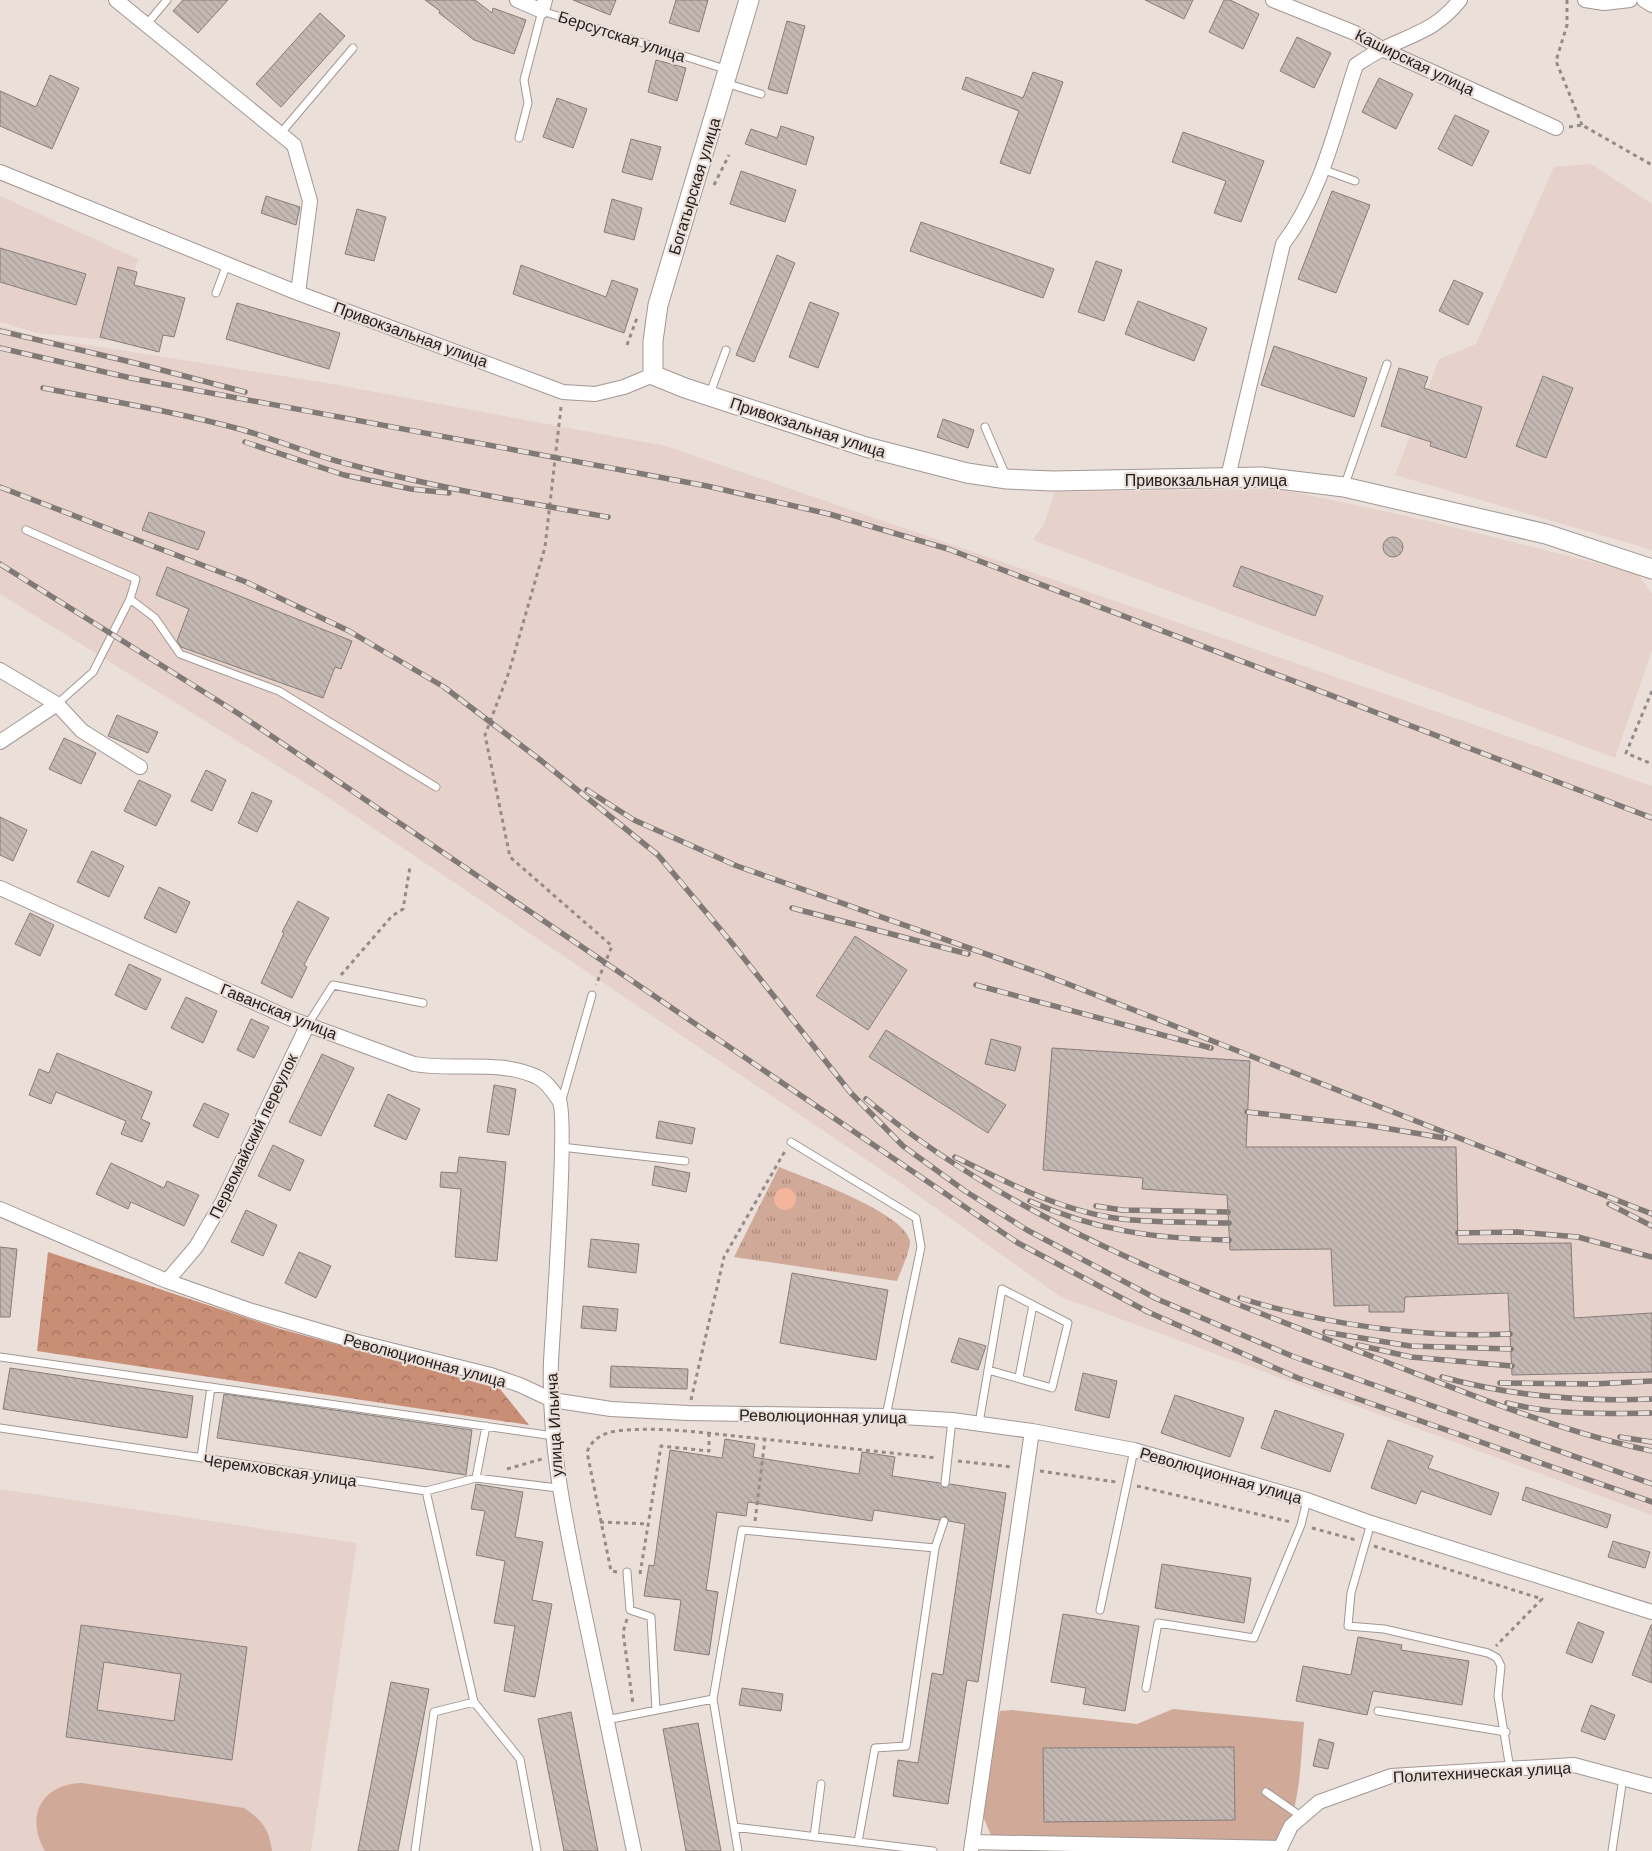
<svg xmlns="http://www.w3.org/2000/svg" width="1652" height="1851" font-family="Arial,sans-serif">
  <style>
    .built { fill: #e6d2ca }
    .forest { fill: url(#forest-crowns) }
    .park { fill: url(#park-tufts) }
    .pitch { fill: #d0a998 }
    .water { fill: #f3b69c }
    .building { fill: url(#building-back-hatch); stroke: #877d78; fill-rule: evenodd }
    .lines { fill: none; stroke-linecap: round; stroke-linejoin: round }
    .service-casing { stroke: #a29793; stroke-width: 9 }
    .minor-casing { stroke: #a29793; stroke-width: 16 }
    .secondary-casing { stroke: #a29793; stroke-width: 21 }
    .path { stroke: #948b88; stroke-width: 3; stroke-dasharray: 4 4; stroke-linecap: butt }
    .service { stroke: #fff; stroke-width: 7 }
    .minor { stroke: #fff; stroke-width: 14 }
    .secondary { stroke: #fff; stroke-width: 19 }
    .rail-casing { stroke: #817976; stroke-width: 5.5 }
    .rail { stroke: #ebdfda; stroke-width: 4; stroke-dasharray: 11; stroke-linecap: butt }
    .labels { text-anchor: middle; stroke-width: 4.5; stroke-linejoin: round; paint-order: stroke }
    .street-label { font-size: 16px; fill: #24201e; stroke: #ebdfda }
  </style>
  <defs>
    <pattern id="forest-crowns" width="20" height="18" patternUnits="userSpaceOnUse" patternTransform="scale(1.25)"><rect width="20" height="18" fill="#c98e76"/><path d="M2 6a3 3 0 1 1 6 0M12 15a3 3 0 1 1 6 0" fill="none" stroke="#a37460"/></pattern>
    <pattern id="park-tufts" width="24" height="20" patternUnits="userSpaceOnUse" patternTransform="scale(1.25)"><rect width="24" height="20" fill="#d0a998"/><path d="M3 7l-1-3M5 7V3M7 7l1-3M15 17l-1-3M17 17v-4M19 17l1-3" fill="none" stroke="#a9897b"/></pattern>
    <pattern id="building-back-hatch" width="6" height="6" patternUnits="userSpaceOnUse" patternTransform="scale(1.25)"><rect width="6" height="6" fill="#c4b8b3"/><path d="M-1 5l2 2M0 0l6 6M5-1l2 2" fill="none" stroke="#a89e9a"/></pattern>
  </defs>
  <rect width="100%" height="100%" fill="#ebdfda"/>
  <path class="built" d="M1591,164L1652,204V550L1395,475L1439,359L1476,344L1554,167Z
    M0,196L138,259L115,341L37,333L0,322Z
    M0,326L38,337L327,383L666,446L1652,786V1515L1061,1297L895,1179L318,791L0,594Z
    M1280,489L1421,519L1637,573L1652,594V650L1615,758L1033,540L1044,524L1055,492Z
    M0,1489L357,1543L311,1851H0Z"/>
  <path class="forest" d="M48,1252L277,1328L500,1389L529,1425L37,1351Z"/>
  <path class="park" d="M779,1167C806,1178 904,1212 910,1241C911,1249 900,1273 897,1281L734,1257Z"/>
  <path class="pitch" d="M1173,1709L1304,1722C1300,1768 1301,1807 1279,1848L994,1842L984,1819V1798L1000,1711L1012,1710L1137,1724Z
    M82,1783L244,1808C262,1820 269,1829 272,1851H45C25,1817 41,1784 82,1783Z"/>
  <path class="water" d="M774 1199a11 11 0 1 1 22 0a11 11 0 1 1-22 0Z"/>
  <path class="building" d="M183,0H228L198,33L173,11Z
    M425,0H475L492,13L493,8L526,20L514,54L474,40L439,13L440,11Z
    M573,0H616L610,15Z
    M676,0H708L699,32L669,23Z
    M1145,0H1193L1184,19Z
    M1224,0H1230L1259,14L1243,49L1209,32Z
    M320,13L345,36L281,107L256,84Z
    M787,21L805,26L787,94L768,89Z
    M1297,37L1331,53L1314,88L1280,71Z
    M656,60L686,68L677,101L648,92Z
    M1033,72L1063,82L1030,174L1000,163L1019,111L962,89L966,77L1023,98Z
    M50,75L79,88L52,149L0,126V91L36,107Z
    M1379,78L1413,94L1396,129L1362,112Z
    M557,98L587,109L573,148L543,137Z
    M1455,115L1489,131L1472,166L1438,149Z
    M781,126L814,137L806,165L745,144L751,129L777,138Z
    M1183,132L1264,161L1241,222L1214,213L1226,181L1172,162Z
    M631,139L661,147L652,180L622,172Z
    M741,171L796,190L785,222L730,204Z
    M1332,191L1370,205L1336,293L1298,279Z
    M266,196L300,207L296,225L261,213Z
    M612,199L642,208L634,240L604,232Z
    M357,209L386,217L374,261L345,254Z
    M921,222L1054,269L1043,298L910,251Z
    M0,248L86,274L76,305L0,282Z
    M777,255L795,263L754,362L736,355Z
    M1096,261L1122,270L1104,321L1078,312Z
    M521,265L606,297L612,280L638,289L624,333L513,294Z
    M118,267L137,272L134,285L185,298L174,337L163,335L159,352L100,337Z
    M1454,280L1483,293L1468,325L1439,311Z
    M1138,301L1207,328L1194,361L1125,334Z
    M810,302L839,313L818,368L789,357Z
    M237,303L340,333L329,369L226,339Z
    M1274,346L1367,378L1354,417L1261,385Z
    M1399,368L1428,377L1424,388L1482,407L1466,458L1430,446L1431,442L1381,426Z
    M1543,376L1573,388L1546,458L1516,446Z
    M943,419L974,430L968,448L937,437Z
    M149,512L205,532L198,550L142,530Z
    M1383 547a10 10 0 1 1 20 0a10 10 0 1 1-20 0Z
    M1241,566L1323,596L1315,616L1233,586Z
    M167,567L352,641L341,669L335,667L323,698L181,647L177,641L189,609L156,595Z
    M117,715L158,732L148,753L108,736Z
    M64,738L96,753L81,784L49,769Z
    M206,770L226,780L212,811L191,801Z
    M139,780L171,795L156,826L124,811Z
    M252,792L272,801L257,832L238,823Z
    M0,817L27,830L13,861L0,855Z
    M92,851L124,866L109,897L77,882Z
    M159,887L190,902L176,933L144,918Z
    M298,901L329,918L304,965L307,967L292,998L261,983L284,933L282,932Z
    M30,913L54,925L40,956L15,944Z
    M855,936L907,970L868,1030L816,996Z
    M129,964L161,979L146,1010L115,995Z
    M186,997L217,1011L203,1043L171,1028Z
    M251,1019L269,1027L254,1058L237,1050Z
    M886,1030L1006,1105L988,1133L869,1057Z
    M991,1039L1021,1047L1015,1071L985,1064Z
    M1052,1048L1250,1061L1246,1147H1456L1458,1244L1571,1243L1574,1318L1652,1313V1372L1512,1375L1508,1293L1405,1297L1404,1312H1369V1305L1334,1306L1331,1249L1230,1250L1227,1195L1142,1189L1143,1178L1043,1170Z
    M57,1053L152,1092L141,1119L150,1123L142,1142L121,1134L126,1121L56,1092L51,1104L29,1095L39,1069L49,1073Z
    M322,1054L354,1068L321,1136L289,1122Z
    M494,1085L516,1089L509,1135L487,1132Z
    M388,1094L420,1109L406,1140L374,1126Z
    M204,1103L229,1114L218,1138L193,1126Z
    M659,1121L695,1128L692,1144L656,1138Z
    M273,1145L304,1160L290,1191L258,1176Z
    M459,1157L506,1162L497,1261L455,1257L461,1189L440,1187L441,1172L457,1173Z
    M111,1163L164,1188L167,1181L199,1195L184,1226L131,1202L128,1209L96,1194Z
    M655,1166L690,1173L686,1192L652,1185Z
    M246,1210L277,1225L263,1256L231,1242Z
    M591,1239L639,1244L636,1273L588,1267Z
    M0,1247L17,1249L10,1317H0Z
    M299,1252L331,1266L316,1298L285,1283Z
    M792,1273L888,1290L876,1360L780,1343Z
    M583,1306L618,1309L616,1331L581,1328Z
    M959,1338L986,1346L978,1370L951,1362Z
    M611,1366L688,1369L687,1389L610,1387Z
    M10,1368L193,1396L187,1438L3,1409Z
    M1083,1373L1117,1381L1109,1418L1075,1410Z
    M224,1394L472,1430L466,1475L217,1438Z
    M1175,1395L1244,1418L1230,1457L1161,1433Z
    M1275,1410L1344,1434L1330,1472L1261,1448Z
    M725,1439L755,1444L753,1457L859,1474L862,1452L895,1457L892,1476L940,1483L944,1488L950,1484L1006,1493L978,1682L967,1680L948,1804L893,1796L898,1760L918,1763L932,1673L943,1675L965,1524L949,1521L945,1516L939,1520L874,1510L872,1521L748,1502L746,1516L717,1512L706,1590L718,1592L709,1655L674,1650L681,1600L644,1596L649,1565L654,1566L670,1450L722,1458Z
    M1388,1440L1433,1456L1428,1468L1499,1493L1491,1515L1421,1491L1416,1504L1371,1488Z
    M476,1484L523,1492L515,1537L543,1542L532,1600L552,1604L535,1697L504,1691L515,1626L494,1623L505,1561L476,1555L485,1511L471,1509Z
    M1526,1487L1611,1515L1607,1528L1522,1500Z
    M1613,1541L1650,1552L1645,1568L1608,1557Z
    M1162,1564L1251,1578L1244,1623L1155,1608Z
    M1063,1614L1139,1626L1125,1711L1083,1704L1086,1688L1051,1682Z
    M1578,1622L1604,1632L1592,1663L1566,1653Z
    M81,1625L247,1647L232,1760L66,1737ZM104,1662L181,1674L174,1721L97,1710Z
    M1651,1625H1652V1683L1632,1675Z
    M1358,1637L1402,1645L1401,1650L1469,1661L1462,1705L1373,1691L1367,1715L1296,1701L1303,1666L1351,1675Z
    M391,1682L429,1689L398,1851H358Z
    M742,1688L783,1694L781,1711L739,1705Z
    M1591,1705L1615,1715L1605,1740L1581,1731Z
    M571,1712L581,1764L598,1851H564L538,1719Z
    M698,1723L721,1851H686L663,1729Z
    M1319,1739L1334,1743L1328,1769L1313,1766Z
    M1234,1747L1235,1820L1044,1822L1043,1748Z"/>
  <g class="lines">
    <defs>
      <path id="service" d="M146,25L167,0
        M725,83L761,94
        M280,134L353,48
        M519,138L528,103L524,80L542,11L728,70
        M1322,169L1355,181
        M216,293L227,264
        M709,396L726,350
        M985,427L1006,476
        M1344,487L1387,364
        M26,530L136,579L130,599L93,672L57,704
        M130,599L155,618L180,654L279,691L436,787
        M308,1024L333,985L423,1003
        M561,1103L592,995
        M791,1142L916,1218L921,1247L886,1416
        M561,1147L685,1161
        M0,1357L554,1436
        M1019,1377L1033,1305
        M979,1423L1002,1289L1068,1323L1052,1388L988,1370
        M0,1428L426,1491L476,1478L558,1488
        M201,1458L211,1387
        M476,1478L486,1426
        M945,1483L952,1420
        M426,1491L474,1702L520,1759L537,1851
        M1371,1523L1351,1593L1348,1626L1384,1629L1488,1653L1497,1658L1501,1666L1498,1696L1510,1769
        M935,1548L944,1521
        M627,1572L630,1610L651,1617L656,1710
        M1100,1610L1134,1450
        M1146,1688L1158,1623L1254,1638L1301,1525L1307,1500
        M713,1699L742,1530L935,1548L906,1746L875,1748L858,1842
        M1378,1711L1506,1732
        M606,1720L713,1699L738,1851
        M1266,1792L1302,1817
        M734,1827L933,1851
        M814,1837L821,1784
        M415,1851L434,1712L474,1702
        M1612,1851L1623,1778"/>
      <path id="minor" d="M116,0L294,145L310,201L298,293
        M517,0L542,11L545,0
        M1273,0L1355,33L1382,49L1556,128
        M1585,0L1604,3L1630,0
        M1644,0L1652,5
        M0,172L298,293L563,392L595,394L624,387L653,375
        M1228,477L1283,244C1322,193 1336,125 1356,65C1365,59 1374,53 1383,49C1415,33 1436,30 1460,0
        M0,670L57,704L82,731L140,767
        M0,742L57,704
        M0,888L289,1018L414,1064C453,1071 499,1059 537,1077C546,1081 553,1091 559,1100C568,1114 553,1327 551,1361C548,1447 567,1529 584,1612C601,1692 617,1771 634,1851
        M0,1209L167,1281L252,1311L354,1341L491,1375L520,1385L552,1400L611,1409L688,1413L886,1416L952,1420L1032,1431L1134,1450L1307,1500L1371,1523L1652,1612
        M167,1281L196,1247L223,1201L308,1024
        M972,1842L1279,1848
        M971,1851L1032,1431
        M1279,1851L1291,1826L1319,1802L1391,1776L1574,1765L1652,1786"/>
      <path id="secondary" d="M749,0L658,305L653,341V375L685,388L866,447L967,473L1007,479L1053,481L1262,477L1344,487L1546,534L1652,569"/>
    </defs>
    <use href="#service" class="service-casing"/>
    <use href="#minor" class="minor-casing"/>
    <use href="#secondary" class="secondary-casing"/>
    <path class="path" d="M1567,0V25L1556,61L1582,125
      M1569,127L1582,125L1652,165
      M714,185L729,155
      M627,345L638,315
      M561,407L545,547L509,672L485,735L510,857L612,946L596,985
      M1652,691L1626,753L1652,764
      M341,975L392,916L403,909L410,867
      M691,1400L724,1257L785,1151
      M958,1461L1012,1467
      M507,1469L542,1459
      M1040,1471L1116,1482
      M1137,1486L1291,1522
      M755,1521L765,1439
      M600,1522L648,1524
      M1312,1528L1356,1540
      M1374,1546L1542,1599L1496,1646
      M617,1572L611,1571L587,1452C592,1439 603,1433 616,1431C658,1426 703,1433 745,1437C809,1444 873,1451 937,1458
      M640,1574L661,1446L709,1451V1433
      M627,1619L623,1632L633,1704"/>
    <use href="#service" class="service"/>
    <use href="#minor" class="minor"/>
    <use href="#secondary" class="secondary"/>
    <defs>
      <path id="rail" d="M0,331L135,363L245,392
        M0,348L131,378L707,486L829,514L948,549L1652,818
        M43,388C110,401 177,412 243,430C278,440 312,455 348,464C433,487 521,502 608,517
        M245,442L344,475L411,489L449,493
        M0,487L246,582L349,631L444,687L539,759L658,855L731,942L850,1092L903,1146L965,1191L1027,1230L1157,1299L1292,1356L1652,1484
        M0,564L239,714L1018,1243L1148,1312L1298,1378L1652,1502
        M587,790L634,820L737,866L1040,973L1652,1214
        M792,908L968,954
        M976,985L1211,1048
        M866,1099C1013,1222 1199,1290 1376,1358C1467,1393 1557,1431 1652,1451
        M1247,1112L1366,1125L1445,1138
        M955,1157C1008,1183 1063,1212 1122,1219C1157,1223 1194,1222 1229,1223
        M1030,1201C1096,1231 1158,1239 1229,1240
        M1609,1204L1652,1226
        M1096,1206L1122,1210L1228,1212
        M1458,1233L1517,1232L1578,1237L1652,1257
        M1240,1298C1326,1325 1421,1338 1510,1334
        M1325,1332L1410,1346L1511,1349
        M1358,1345L1411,1357L1512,1366
        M1442,1377C1511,1396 1581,1402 1652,1399
        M1500,1383L1594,1384L1652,1381
        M1507,1403C1555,1415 1603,1414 1652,1413
        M1620,1437L1652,1442"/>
    </defs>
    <use href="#rail" class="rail-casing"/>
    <use href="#rail" class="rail"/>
  </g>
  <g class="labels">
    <g class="street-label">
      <text transform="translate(622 36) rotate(18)" y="6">Берсутская улица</text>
      <text transform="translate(1415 62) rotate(26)" y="6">Каширская улица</text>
      <text transform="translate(694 186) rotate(-73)" y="6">Богатырская улица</text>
      <text transform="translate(411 334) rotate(20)" y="6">Привокзальная улица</text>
      <text transform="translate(808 427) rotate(18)" y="6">Привокзальная улица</text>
      <text x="1206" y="486">Привокзальная улица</text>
      <text transform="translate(279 1011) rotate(22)" y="6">Гаванская улица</text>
      <text transform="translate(253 1136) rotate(-64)" y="6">Первомайский переулок</text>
      <text transform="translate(425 1360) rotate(15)" y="6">Революционная улица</text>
      <text transform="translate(823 1416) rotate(1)" y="6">Революционная улица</text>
      <text transform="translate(554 1425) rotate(-93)" y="6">улица Ильича</text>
      <text transform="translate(280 1470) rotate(8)" y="6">Черемховская улица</text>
      <text transform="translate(1221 1475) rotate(16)" y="6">Революционная улица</text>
      <text transform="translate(1482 1772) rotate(-3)" y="6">Политехническая улица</text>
    </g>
  </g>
</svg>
